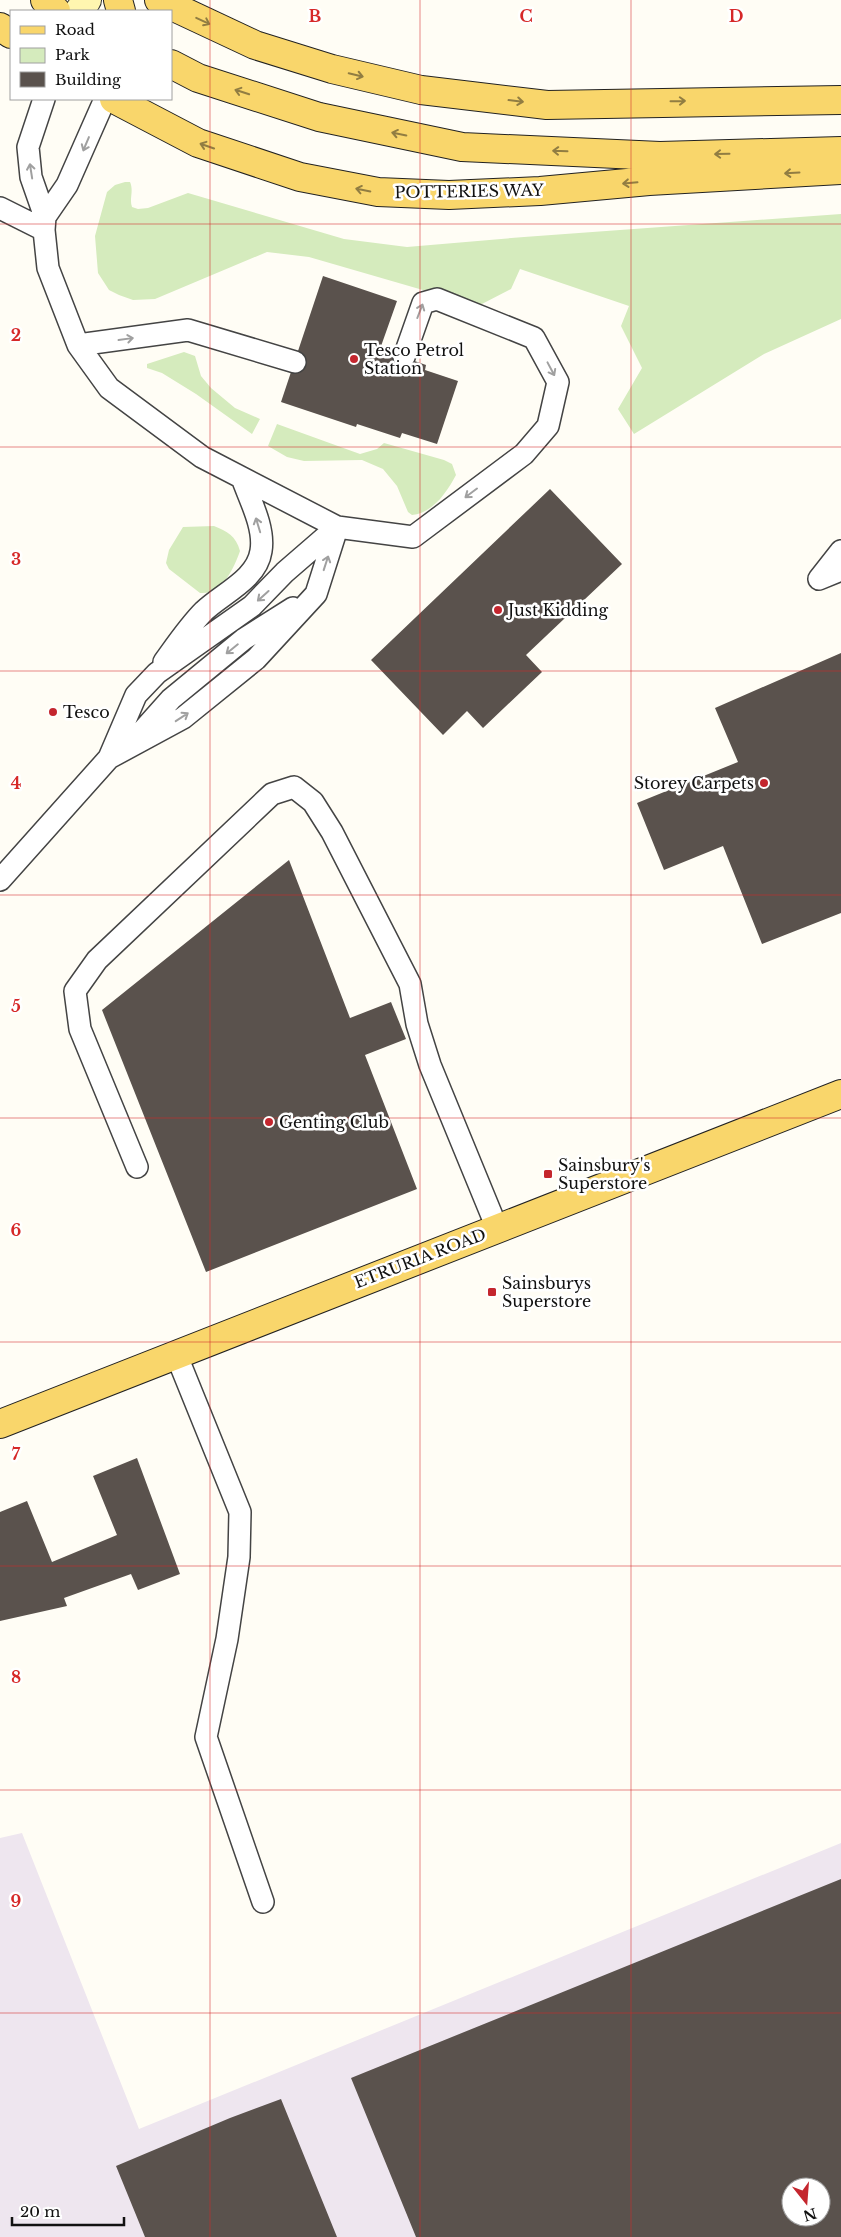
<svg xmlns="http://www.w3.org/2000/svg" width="841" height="2237" font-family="'Libre Baskerville',serif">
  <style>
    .industrial { fill: #eee6ef; fill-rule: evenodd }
    .green { fill: #d5ebbd }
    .building { fill: #5a524d; fill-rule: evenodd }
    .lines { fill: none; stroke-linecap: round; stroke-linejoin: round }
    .lane-casing { stroke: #444; stroke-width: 24 }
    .secondary-casing { stroke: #333; stroke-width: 30 }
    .primary-casing { stroke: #222; stroke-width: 30 }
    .lane { stroke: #fff; stroke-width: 21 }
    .secondary { stroke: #fff6b0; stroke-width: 28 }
    .primary { stroke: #f9d66b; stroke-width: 28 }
    .oneway { stroke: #917d42 }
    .oneway2 { stroke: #a0a0a0 }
    .grid { fill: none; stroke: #d62828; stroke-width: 1; stroke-opacity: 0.55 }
    .poi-dot { fill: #c4262e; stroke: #fff; stroke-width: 2 }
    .labels { text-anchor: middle; stroke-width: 5; stroke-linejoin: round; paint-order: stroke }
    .street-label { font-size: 16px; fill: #111; stroke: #fff }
    .poi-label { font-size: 16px; fill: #111; stroke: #fff; text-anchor: start }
    .grid-label { font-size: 16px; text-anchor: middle; font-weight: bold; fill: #d62828; stroke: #fff; stroke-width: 5; stroke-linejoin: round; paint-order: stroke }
  </style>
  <rect width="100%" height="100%" fill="#fffdf5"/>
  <path class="industrial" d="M22,1833L139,2129L841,1843V2237H0V1838ZM791,2187H821V2217H791Z"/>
  <path class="green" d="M125,182H130C134,191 129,199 132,207L138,209L148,208L188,193L344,239L407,247L524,237L841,214V319L764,354L634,434L618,409L642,368L621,326L629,306L520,269L511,289L478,306L309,257L267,252L155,299L133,300L119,295L109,290L98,273L95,236L107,192L115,185Z
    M184,352L195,356L201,376L211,388L235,408L260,419L252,434L196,394L162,373L147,368V364Z
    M277,424L360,454L377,449L384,443L444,460L452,464L456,475C447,492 433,513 412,515L408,512L397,486L383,469L362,460L304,461L287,457L268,446Z
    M214,526C227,531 236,536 240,551C234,568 222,595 200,593L169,569L166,563L169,550L183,527Z"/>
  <path class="building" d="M323,276L397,301L380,349L426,365L425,370L458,381L437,444L402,433L400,438L357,424L356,427L281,402Z
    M550,489L622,564L526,655L542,672L483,728L467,711L443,735L371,660Z
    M841,653V913L762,944L723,846L664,870L637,803L738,762L715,708Z
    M289,860L350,1018L391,1002L406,1039L365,1055L417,1189L206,1272L102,1010Z
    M137,1458L180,1574L138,1590L131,1574L64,1598L67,1606L0,1621V1512L27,1501L52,1562L117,1535L93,1476Z
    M841,1879V2237H416L351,2078ZM791,2187H821V2217H791Z
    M281,2099L337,2237H145L116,2166L230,2118Z"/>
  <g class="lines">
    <defs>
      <path id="lane" d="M44,99L28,147L31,177L45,217L44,230L48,268L78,345L109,388L202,457L337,527L413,537L524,454L548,426L558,382L534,338L437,299L423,303L404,357
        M0,208L44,230
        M45,217L67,185L105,99
        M78,345L188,330L295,362
        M841,551L819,579L841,570
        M164,662C177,644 189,626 204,611C223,593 257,579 261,551C265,528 250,500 242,478
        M138,736L171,699L244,639L293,608
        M109,758L183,718L256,659L316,594L337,528
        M0,880L109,758L136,695L157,673L252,606L285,572L337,527
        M137,1167L80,1029L75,991L97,960L272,794L294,787L313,802L332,832L410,984L417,1024L430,1065L497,1228
        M176,1354L240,1512L239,1557L227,1639L206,1737L263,1902"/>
      <path id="secondary" d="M79,11L87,0"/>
      <path id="primary" d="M45,0L56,11
        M118,0L121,11
        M159,0L255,45L332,69L421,90L547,105L841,100
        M0,27L11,34
        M171,64L198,78L319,117L462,147L660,156L841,151
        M114,99L198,143L300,177L378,192L449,195L540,191L649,181L841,170
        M0,1424L841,1094"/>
    </defs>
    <use href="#lane" class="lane-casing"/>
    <use href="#secondary" class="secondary-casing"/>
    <use href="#primary" class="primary-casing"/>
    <use href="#lane" class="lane"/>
    <use href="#secondary" class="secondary"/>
    <use href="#primary" class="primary"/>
  </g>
  <defs><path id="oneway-shaft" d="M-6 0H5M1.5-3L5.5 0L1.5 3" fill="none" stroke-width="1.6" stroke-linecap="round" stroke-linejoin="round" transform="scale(1.25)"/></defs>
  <g class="oneway">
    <use href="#oneway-shaft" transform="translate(203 21) rotate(25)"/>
    <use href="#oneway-shaft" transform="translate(356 75) rotate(13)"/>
    <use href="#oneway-shaft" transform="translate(242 92) rotate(-162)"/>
    <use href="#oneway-shaft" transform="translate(516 101) rotate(7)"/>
    <use href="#oneway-shaft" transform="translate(678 101) rotate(-1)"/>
    <use href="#oneway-shaft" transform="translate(399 134) rotate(-168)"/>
    <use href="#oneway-shaft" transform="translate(207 146) rotate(-161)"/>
    <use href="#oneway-shaft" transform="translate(560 151) rotate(-178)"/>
    <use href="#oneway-shaft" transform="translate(722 154) rotate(179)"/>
    <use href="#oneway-shaft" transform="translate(792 173) rotate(177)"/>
    <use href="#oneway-shaft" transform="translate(630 183) rotate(175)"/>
    <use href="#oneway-shaft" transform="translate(363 190) rotate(-169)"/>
  </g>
  <g class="oneway2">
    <use href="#oneway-shaft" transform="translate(86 144) rotate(113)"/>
    <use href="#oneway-shaft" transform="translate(31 171) rotate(-99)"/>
    <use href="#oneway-shaft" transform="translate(420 311) rotate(-69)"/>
    <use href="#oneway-shaft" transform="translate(126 339) rotate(-8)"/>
    <use href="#oneway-shaft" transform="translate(551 369) rotate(62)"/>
    <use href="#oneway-shaft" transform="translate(471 493) rotate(143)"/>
    <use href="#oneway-shaft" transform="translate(258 525) rotate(-107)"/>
    <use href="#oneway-shaft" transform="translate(326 563) rotate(-72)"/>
    <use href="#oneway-shaft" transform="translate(263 596) rotate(138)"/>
    <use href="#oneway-shaft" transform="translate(232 649) rotate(141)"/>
    <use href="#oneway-shaft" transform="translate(182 717) rotate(-33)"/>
  </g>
  <path class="grid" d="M210,0V2237M420,0V2237M631,0V2237M0,224H841M0,447H841M0,671H841M0,895H841M0,1118H841M0,1342H841M0,1566H841M0,1790H841M0,2013H841"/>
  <g class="poi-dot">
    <circle cx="354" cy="359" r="5"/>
    <circle cx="498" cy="610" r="5"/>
    <circle cx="53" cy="712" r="5"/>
    <circle cx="764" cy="783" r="5"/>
    <circle cx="269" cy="1122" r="5"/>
    <rect x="543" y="1169" width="10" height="10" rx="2.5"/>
    <rect x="487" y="1287" width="10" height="10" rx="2.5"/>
  </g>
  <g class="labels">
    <g class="street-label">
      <text transform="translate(469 191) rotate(-1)" y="6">POTTERIES WAY</text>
      <text transform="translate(420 1258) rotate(-21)" y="6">ETRURIA ROAD</text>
    </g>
    <g class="poi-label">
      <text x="364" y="356">Tesco Petrol<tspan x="364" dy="18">Station</tspan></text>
      <text x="508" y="616">Just Kidding</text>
      <text x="63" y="718">Tesco</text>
      <text x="754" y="789" text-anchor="end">Storey Carpets</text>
      <text x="279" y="1128">Genting Club</text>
      <text x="558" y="1171">Sainsbury's<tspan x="558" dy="18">Superstore</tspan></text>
      <text x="502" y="1289">Sainsburys<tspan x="502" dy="18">Superstore</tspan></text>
    </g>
  </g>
  <g class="grid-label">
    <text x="315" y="22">B</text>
    <text x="526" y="22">C</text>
    <text x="736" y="22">D</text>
    <text x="16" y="341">2</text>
    <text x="16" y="565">3</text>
    <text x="16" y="789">4</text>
    <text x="16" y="1012">5</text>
    <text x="16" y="1236">6</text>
    <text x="16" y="1460">7</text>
    <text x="16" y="1683">8</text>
    <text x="16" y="1907">9</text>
  </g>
  <rect x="10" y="10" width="162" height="90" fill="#ffffff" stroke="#a0a0a0"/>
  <rect x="20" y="26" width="25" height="8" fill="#f9d66b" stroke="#a0a0a0"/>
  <text x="55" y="35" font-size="15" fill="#111111">Road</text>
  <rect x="20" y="48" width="25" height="15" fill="#d5ebbd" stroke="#a0a0a0"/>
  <text x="55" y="60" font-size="15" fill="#111111">Park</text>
  <rect x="20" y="72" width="25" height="15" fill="#5a524d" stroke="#a0a0a0"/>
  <text x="55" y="85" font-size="15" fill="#111111">Building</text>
  <g transform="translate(806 2202) rotate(163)"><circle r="24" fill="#ffffff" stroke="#a0a0a0"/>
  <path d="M0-4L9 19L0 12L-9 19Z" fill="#c4262e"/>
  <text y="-8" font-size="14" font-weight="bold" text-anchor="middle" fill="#111111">N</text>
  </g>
  <path d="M12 2217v8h112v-8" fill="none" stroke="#111111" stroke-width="2.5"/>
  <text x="20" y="2217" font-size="15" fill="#111111" stroke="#ffffff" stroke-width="4" paint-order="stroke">20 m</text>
</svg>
